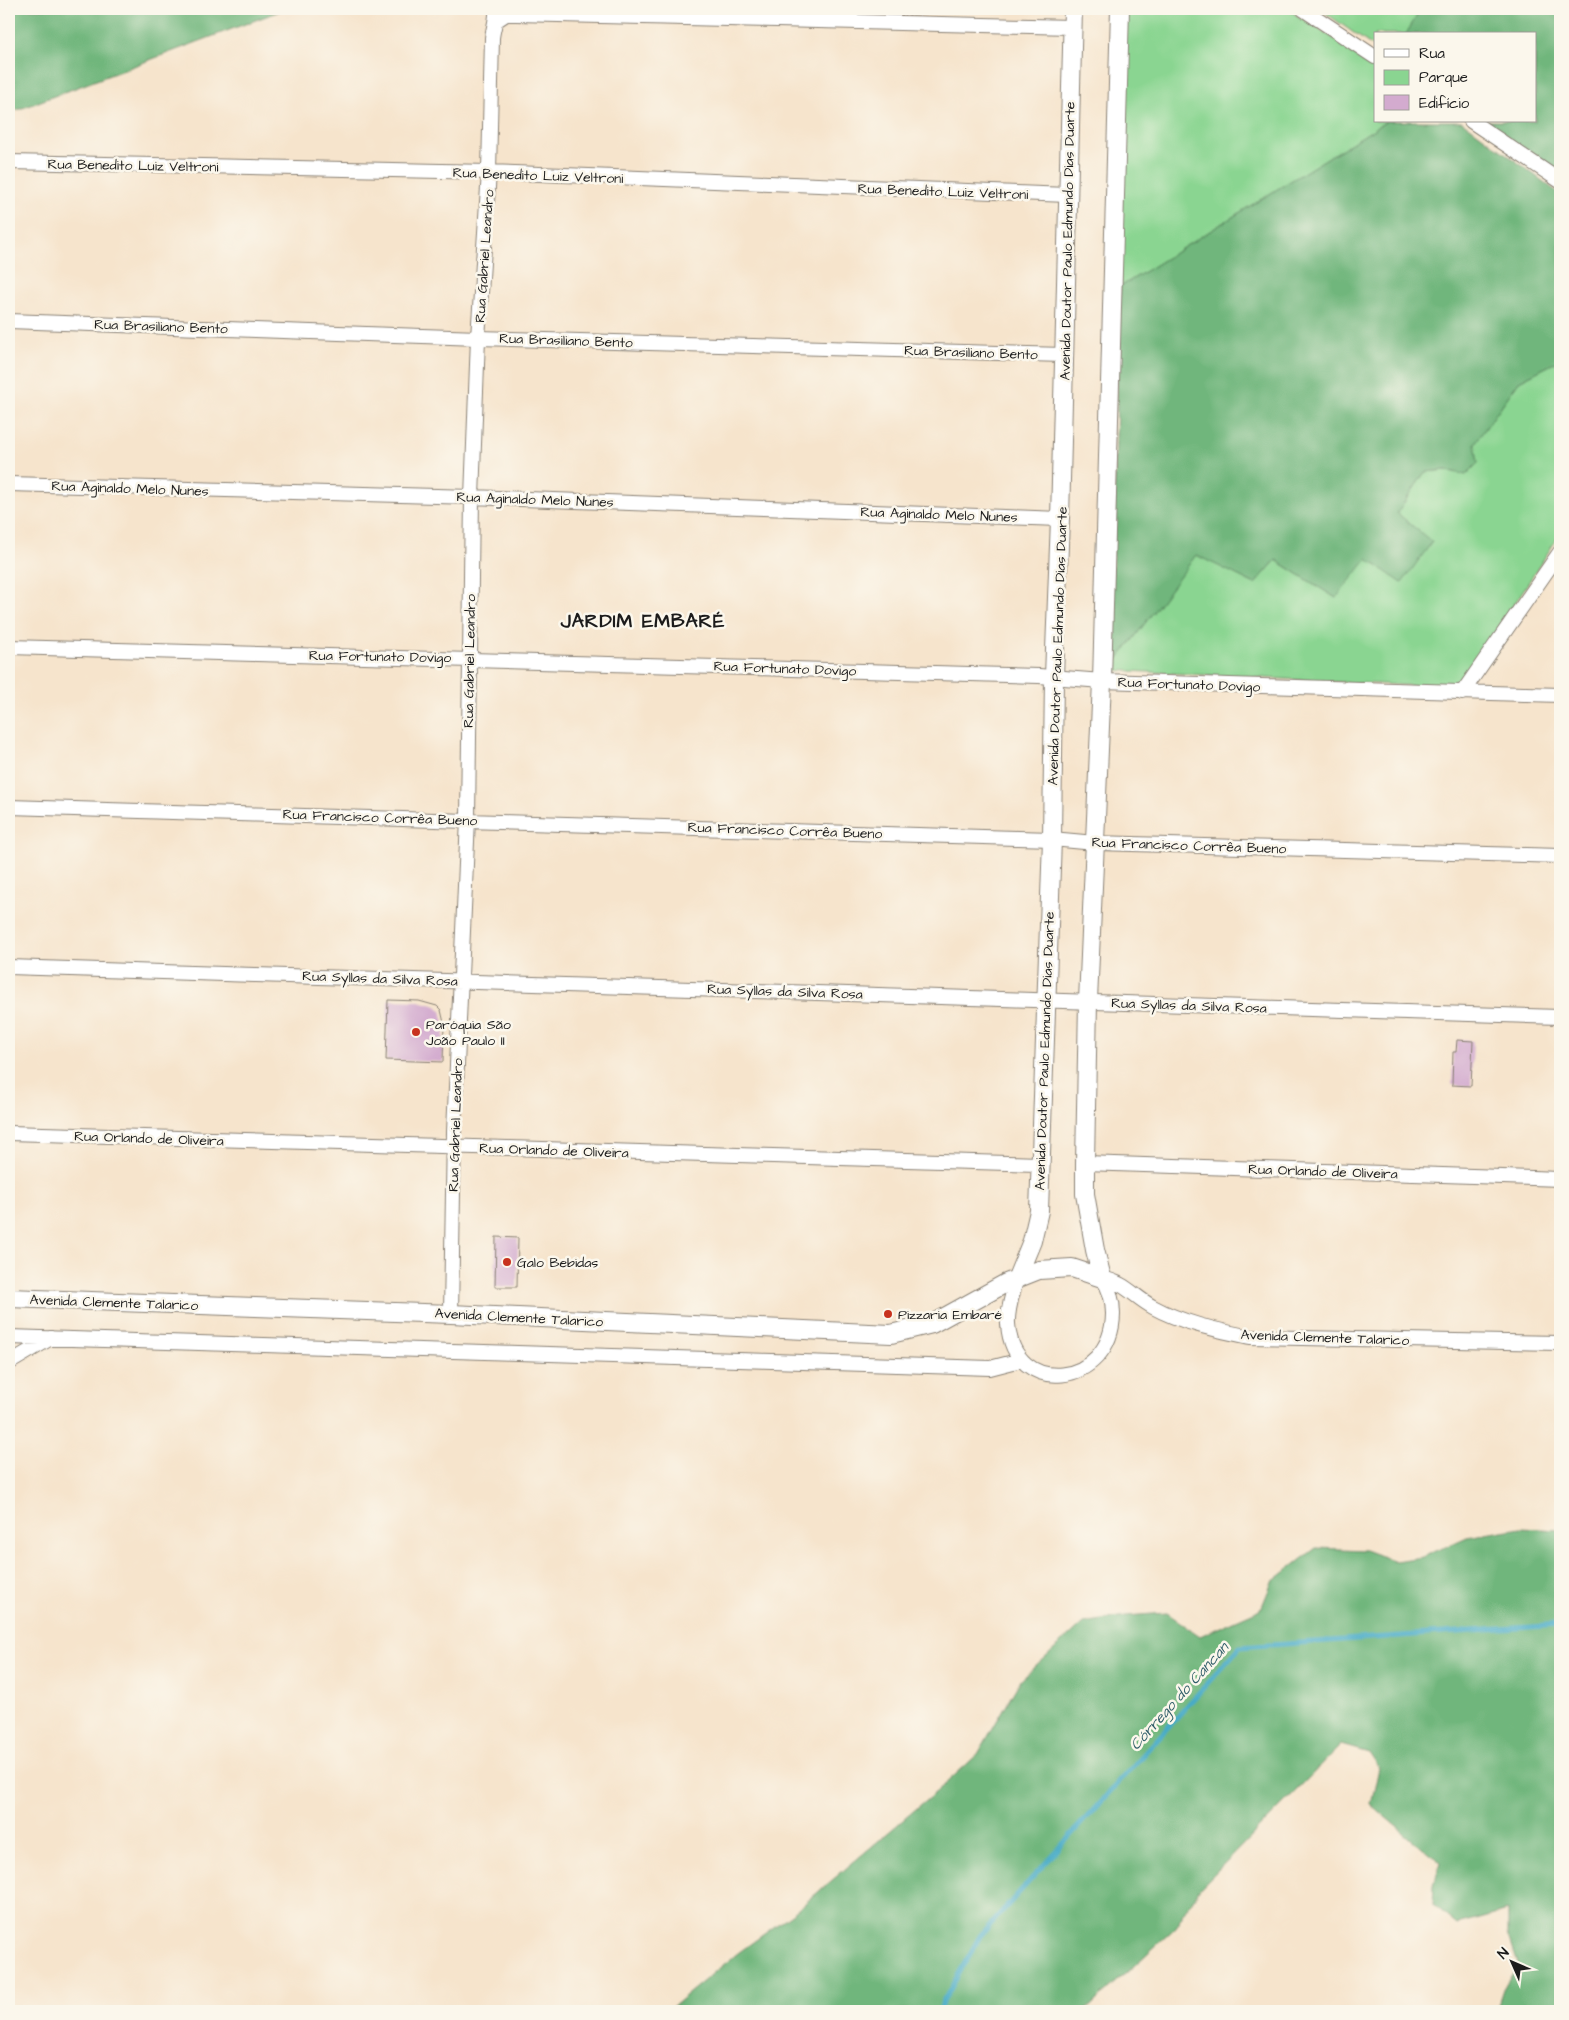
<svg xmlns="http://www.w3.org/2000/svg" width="1569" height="2020" font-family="'Architects Daughter',sans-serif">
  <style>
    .green { fill: #8ad591; stroke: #537856 }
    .forest { fill: #6fb67b; stroke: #46694c }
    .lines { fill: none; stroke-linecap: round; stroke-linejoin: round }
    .stream { stroke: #47abc7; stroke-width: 5 }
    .building { fill: #d3abcf }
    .minor-casing { stroke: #898074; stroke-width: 16 }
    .tertiary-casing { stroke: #898074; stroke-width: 20 }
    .minor { stroke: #fff; stroke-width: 14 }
    .tertiary { stroke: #fff; stroke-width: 18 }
    .poi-dot { fill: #c8321e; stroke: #fbf7ec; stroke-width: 2 }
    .labels { text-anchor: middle; stroke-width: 5; stroke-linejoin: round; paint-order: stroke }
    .street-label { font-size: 14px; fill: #1c1c1c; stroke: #fbf7ec }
    .poi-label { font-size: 14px; fill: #1c1c1c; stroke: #fbf7ec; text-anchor: start }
    .water-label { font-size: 15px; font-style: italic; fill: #2f5c69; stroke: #fbf7ec }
    .district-label { font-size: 19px; font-weight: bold; letter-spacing: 1px; fill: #1c1c1c; stroke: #fbf7ec }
  </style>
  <rect width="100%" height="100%" fill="#fbf7ec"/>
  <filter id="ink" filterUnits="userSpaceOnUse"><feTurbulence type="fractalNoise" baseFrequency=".02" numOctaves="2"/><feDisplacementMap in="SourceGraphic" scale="10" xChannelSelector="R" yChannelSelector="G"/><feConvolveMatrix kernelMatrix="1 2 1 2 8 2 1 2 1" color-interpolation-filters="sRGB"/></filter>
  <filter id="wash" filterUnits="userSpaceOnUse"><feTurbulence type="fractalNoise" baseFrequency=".0096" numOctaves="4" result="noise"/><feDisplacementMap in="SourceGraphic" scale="20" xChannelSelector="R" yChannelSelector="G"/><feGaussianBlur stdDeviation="1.12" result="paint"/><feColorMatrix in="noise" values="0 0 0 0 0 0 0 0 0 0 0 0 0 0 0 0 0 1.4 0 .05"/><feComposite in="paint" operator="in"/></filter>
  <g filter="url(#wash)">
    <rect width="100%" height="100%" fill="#f6e4cc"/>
    <path class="green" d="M1125,9H1287L1375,64V121H1387L1120,287Z
      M1320,9H1560L1535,121V34H1375V48Z
      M1556,362L1560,365V534L1474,666L1454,682L1437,687L1110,670L1196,554L1255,584L1276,560L1336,598L1425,472L1446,470L1466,475L1478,463L1474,444L1519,381Z"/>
    <path class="forest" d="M9,9H285L9,113Z
      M1421,9H1560V180L1478,121H1535V34H1406Z
      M1387,121H1462L1560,194V365L1556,362L1519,381L1475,443L1478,463L1466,475L1446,470L1425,472L1397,513L1432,542L1402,583L1367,559L1336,598L1276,560L1255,584L1196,555L1110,670L1120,287Z
      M1521,1528L1560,1530V2011H1496L1503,1990L1518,1964L1508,1934V1911L1457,1925L1433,1905L1434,1884L1440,1863L1371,1805L1379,1768L1369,1753L1341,1745L1200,1888L1175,1928L1085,2011H667L738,1953L797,1910L943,1786L978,1754L1020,1681L1083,1623L1126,1616L1167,1613L1200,1636L1261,1609L1272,1582L1316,1548L1365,1550L1395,1561L1423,1557L1467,1537Z"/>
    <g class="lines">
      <path class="stream" d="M938,2011L980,1936L1240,1647L1560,1625"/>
    </g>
    <g id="blocks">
      <path class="building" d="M388,1000L419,1001L437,1006L441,1010L444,1023L443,1062L386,1060Z
        M1457,1040L1473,1041L1471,1086L1452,1085L1453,1052H1456Z
        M496,1237L518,1238L517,1287H495Z"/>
    </g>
  </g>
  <g filter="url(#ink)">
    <use href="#blocks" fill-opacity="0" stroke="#898074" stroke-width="1"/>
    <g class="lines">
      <defs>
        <path id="minor" d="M1303,9L1375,57
          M497,20L506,14H516L1072,27
          M1471,121L1560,181
          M9,162L489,172L1068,195
          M9,321L478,338L1064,355
          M9,484L472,497L1060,519
          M9,647L1039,676L1102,681L1560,695
          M1462,693L1560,552
          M9,807L1052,839L1095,843L1560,856
          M9,967L1560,1017
          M9,1133L1039,1164
          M1085,1163L1560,1179
          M1102,1278C1126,1283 1133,1296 1153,1307C1182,1323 1217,1330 1250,1337L1560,1343
          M1016,1280C1013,1294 1007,1309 1008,1324C1013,1399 1112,1387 1113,1314C1113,1301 1110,1289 1102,1278
          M451,1314L454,1132L468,819L472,497L478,338L489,172L492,38C493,28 497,20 496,9
          M9,1337L990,1368L1021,1360
          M9,1363L51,1338"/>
        <path id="tertiary" d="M1102,1278L1095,1250L1085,1194V1163L1088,1001L1102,681L1120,9
          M1016,1280L1032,1241L1039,1211L1052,839L1054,676L1060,519L1073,9
          M9,1298L451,1314L891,1334L932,1324L1006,1283L1039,1270L1072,1268L1102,1278"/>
      </defs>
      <use href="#minor" class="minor-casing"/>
      <use href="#tertiary" class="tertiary-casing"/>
      <use href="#minor" class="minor"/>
      <use href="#tertiary" class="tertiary"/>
    </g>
  </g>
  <g class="poi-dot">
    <circle cx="416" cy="1032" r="5"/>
    <circle cx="507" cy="1262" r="5"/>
    <circle cx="888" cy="1314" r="5"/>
  </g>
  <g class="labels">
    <g class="street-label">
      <text transform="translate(133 165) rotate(1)" y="5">Rua Benedito Luiz Veltroni</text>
      <text transform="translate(538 175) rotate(2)" y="5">Rua Benedito Luiz Veltroni</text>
      <text transform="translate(943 191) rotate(2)" y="5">Rua Benedito Luiz Veltroni</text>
      <text transform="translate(1067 241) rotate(-89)" y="5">Avenida Doutor Paulo Edmundo Dias Duarte</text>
      <text transform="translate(484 256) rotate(-86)" y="5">Rua Gabriel Leandro</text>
      <text transform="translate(161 326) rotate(2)" y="5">Rua Brasiliano Bento</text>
      <text transform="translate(566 340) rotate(2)" y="5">Rua Brasiliano Bento</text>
      <text transform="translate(971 352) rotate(2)" y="5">Rua Brasiliano Bento</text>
      <text transform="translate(130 488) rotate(2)" y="5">Rua Aginaldo Melo Nunes</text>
      <text transform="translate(535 499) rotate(2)" y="5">Rua Aginaldo Melo Nunes</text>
      <text transform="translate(939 514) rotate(2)" y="5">Rua Aginaldo Melo Nunes</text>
      <text transform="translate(1057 646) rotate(-88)" y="5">Avenida Doutor Paulo Edmundo Dias Duarte</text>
      <text transform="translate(380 656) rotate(1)" y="5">Rua Fortunato Dovigo</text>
      <text transform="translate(469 661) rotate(-89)" y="5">Rua Gabriel Leandro</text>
      <text transform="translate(785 668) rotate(2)" y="5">Rua Fortunato Dovigo</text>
      <text transform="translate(1189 684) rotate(2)" y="5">Rua Fortunato Dovigo</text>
      <text transform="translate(380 817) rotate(2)" y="5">Rua Francisco Corrêa Bueno</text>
      <text transform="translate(785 830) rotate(2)" y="5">Rua Francisco Corrêa Bueno</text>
      <text transform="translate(1189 845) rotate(2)" y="5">Rua Francisco Corrêa Bueno</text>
      <text transform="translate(380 978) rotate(2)" y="5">Rua Syllas da Silva Rosa</text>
      <text transform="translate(785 991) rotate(2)" y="5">Rua Syllas da Silva Rosa</text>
      <text transform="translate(1189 1005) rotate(2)" y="5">Rua Syllas da Silva Rosa</text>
      <text transform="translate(1044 1051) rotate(-88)" y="5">Avenida Doutor Paulo Edmundo Dias Duarte</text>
      <text transform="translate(455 1125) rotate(-88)" y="5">Rua Gabriel Leandro</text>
      <text transform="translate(149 1138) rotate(2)" y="5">Rua Orlando de Oliveira</text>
      <text transform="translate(554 1150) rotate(2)" y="5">Rua Orlando de Oliveira</text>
      <text transform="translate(1323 1171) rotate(2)" y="5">Rua Orlando de Oliveira</text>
      <text transform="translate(114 1302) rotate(2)" y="5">Avenida Clemente Talarico</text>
      <text transform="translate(519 1317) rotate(3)" y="5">Avenida Clemente Talarico</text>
      <text transform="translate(1325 1337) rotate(2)" y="5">Avenida Clemente Talarico</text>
    </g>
    <g class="poi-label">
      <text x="426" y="1029">Paróquia São<tspan x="426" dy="16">João Paulo II</tspan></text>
      <text x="517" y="1267">Galo Bebidas</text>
      <text x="898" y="1319">Pizzaria Embaré</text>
    </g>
    <g class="water-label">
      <text transform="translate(1179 1696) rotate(-48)" y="5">Córrego do Cancan</text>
    </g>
    <g class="district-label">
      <text x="643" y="627">JARDIM EMBARÉ</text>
    </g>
  </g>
  <rect width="1569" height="2020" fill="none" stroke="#fbf7ec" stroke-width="30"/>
  <rect x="1374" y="32" width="162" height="90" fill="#fbf7ec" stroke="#a29f99"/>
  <rect x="1384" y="49" width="25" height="8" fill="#ffffff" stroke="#a29f99"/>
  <text x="1419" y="58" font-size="15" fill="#1c1c1c">Rua</text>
  <rect x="1384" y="70" width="25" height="15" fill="#8ad591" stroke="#a29f99"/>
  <text x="1419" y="82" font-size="15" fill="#1c1c1c">Parque</text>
  <rect x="1384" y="95" width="25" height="15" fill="#d3abcf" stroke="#a29f99"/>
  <text x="1419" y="108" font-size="15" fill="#1c1c1c">Edifício</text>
  <g transform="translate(1512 1962) rotate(315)" stroke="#fbf7ec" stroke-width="4" paint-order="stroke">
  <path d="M0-4L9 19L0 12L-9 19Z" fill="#1c1c1c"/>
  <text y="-8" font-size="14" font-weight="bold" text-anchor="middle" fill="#1c1c1c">N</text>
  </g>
</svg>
